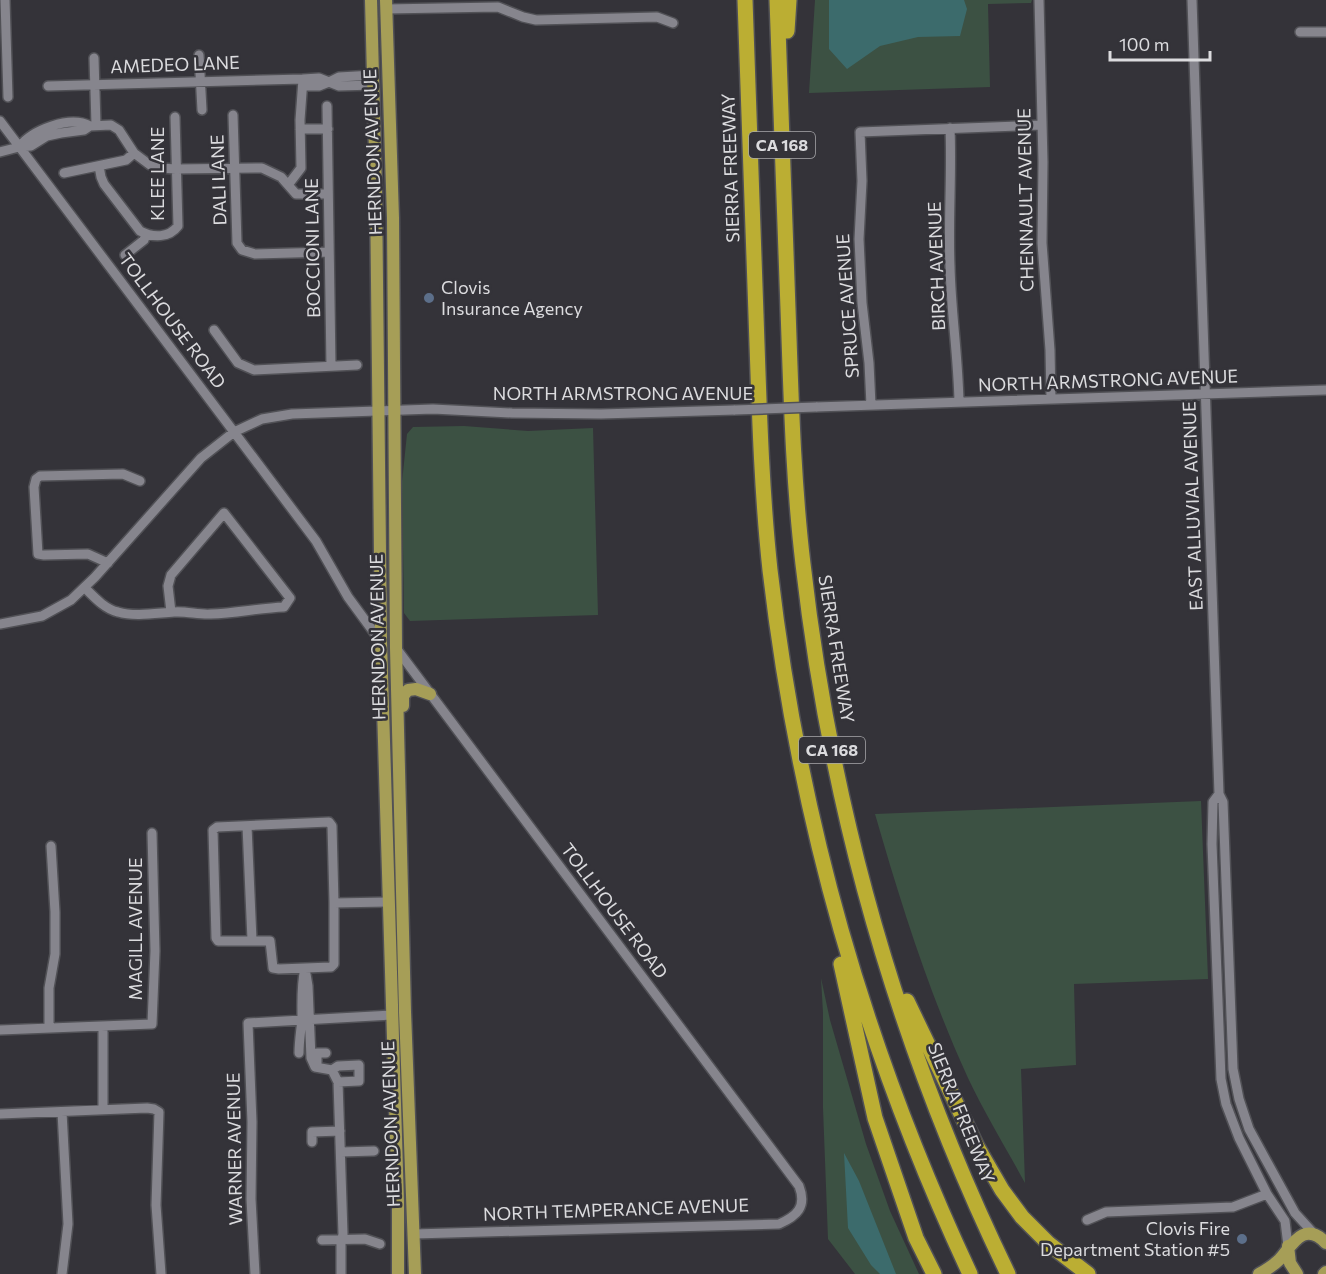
<svg xmlns="http://www.w3.org/2000/svg" width="1326" height="1274" font-family="Commissioner,sans-serif">
  <style>
    .green { fill: #3c5143 }
    .water { fill: #3c6b6c }
    .lines { fill: none; stroke-linecap: round; stroke-linejoin: round }
    .minor-casing { stroke: #515156; stroke-width: 12 }
    .major-casing { stroke: #515156; stroke-width: 15 }
    .highway-casing { stroke: #515156; stroke-width: 18 }
    .minor { stroke: #86858d; stroke-width: 9 }
    .major { stroke: #a69e57; stroke-width: 12 }
    .highway { stroke: #bbae33; stroke-width: 15 }
    .minor-bridge-casing { stroke: #515156; stroke-width: 12; stroke-linecap: butt }
    .minor-bridge { stroke: #86858d; stroke-width: 9 }
    .service-dot { fill: #5c6f8a; stroke: #343339; stroke-width: 2 }
    .labels { text-anchor: middle; stroke-width: 5; stroke-linejoin: round; paint-order: stroke }
    .shield { fill: #343339; stroke: #a9a9ac; stroke-width: 1.5 }
    .shield-label { font-size: 16px; font-weight: bold; fill: #dbdbde }
    .street-label { font-size: 18px; fill: #dbdbde; stroke: #343339 }
    .poi-label { font-size: 18px; fill: #dbdbde; stroke: #343339; text-anchor: start }
  </style>
  <rect width="100%" height="100%" fill="#343339"/>
  <path class="green" d="M815,0H1032L1031,3L988,4L990,87L809,93Z
    M464,426L528,431L593,428L598,615L410,621L404,613L402,482L407,434L413,427Z
    M1201,801L1208,979L1074,984L1076,1065L1021,1069L1025,1183C1006,1148 985,1114 968,1078C929,993 901,904 875,814Z
    M821,978L830,1020L866,1144L890,1211L919,1274H855L828,1239L823,1108V1013Z"/>
  <path class="water" d="M829,0H964L967,9L960,36L918,37L880,46L847,69L829,49Z
    M844,1153L859,1181L896,1274H880L871,1265L848,1228Z"/>
  <g class="lines">
    <defs>
      <path id="minor" d="M5,0L8,97
        M1039,0L1043,162L1042,243L1050,350L1051,399
        M1192,0L1219,794L1223,802L1233,1069L1239,1099L1249,1129L1295,1213L1316,1236
        M386,9L498,7L523,17L536,20L657,17L673,23
        M1300,32H1326
        M199,55L202,110
        M94,58L96,125
        M303,79L319,78L329,82L339,77L373,75
        M48,86L303,79L300,120L301,168L288,185
        M304,86H319L329,82L339,86L374,85
        M327,106L331,366
        M233,115L237,243L242,250L255,254L329,252
        M0,121L316,541L348,597L381,642
        M950,128C952,174 948,220 950,266C951,311 958,356 959,402
        M300,129H328
        M19,147C32,130 70,115 90,126
        M0,152L19,147L31,146L47,136L61,133L84,130L90,126L111,125L119,130L134,153L150,165L160,168L176,169L262,168L281,177L296,194H328
        M99,166L101,177L104,184L140,231C153,238 169,238 178,226L175,117
        M64,173L126,160L134,153
        M125,255L144,240L146,234
        M214,330L238,363L254,370L357,365
        M871,405L869,363L862,303L859,239L862,181L860,132L1042,125
        M816,407L1326,390
        M108,563L88,554L44,555L38,554L34,487L36,479L40,476L123,474L140,481
        M85,588C95,598 105,609 118,612C135,617 157,613 174,612C187,611 199,615 211,614C236,613 260,608 284,607L290,598L224,513L171,575L168,586L171,612
        M0,624L42,616L71,600L95,577L201,458L234,432L262,419L292,414L433,409L512,413L601,414L735,410
        M396,648L799,1186C807,1207 797,1216 779,1224L414,1234
        M1219,794L1213,802L1212,844L1221,1079L1226,1104L1239,1138L1267,1194L1285,1221L1288,1246
        M247,826L252,940
        M334,903V964L331,967L279,969L273,968L270,941H218L216,938L213,830L217,827L329,822L332,826L334,903L387,902
        M49,1027V988L55,954V912L51,846
        M0,1030L152,1024L155,951L152,833
        M299,1053C299,1041 301,1030 302,1018C302,1001 301,986 305,968L308,986L311,1058L315,1067L332,1070L338,1082L343,1234L341,1243V1274
        M317,1063V1053H326
        M332,1070L338,1066L359,1065V1081L338,1082
        M103,1109V1026
        M62,1112L68,1224L62,1274
        M0,1114L147,1108L154,1109L159,1112L156,1205L161,1274
        M312,1142V1132L340,1131
        M341,1152L374,1151
        M1087,1220L1106,1212L1233,1207L1267,1194
        M322,1240L365,1239L380,1244
        M255,1274L251,1199L252,1122L248,1023L392,1015"/>
      <path id="major" d="M371,0L376,191L381,642L398,1203V1274
        M386,0L393,218L396,648L405,1012L415,1274
        M403,706V696L408,690L416,689L430,694
        M1288,1246L1290,1263L1297,1274
        M1259,1274C1266,1270 1274,1265 1280,1259C1292,1245 1304,1220 1326,1243
        M1324,1274L1326,1272"/>
      <path id="highway" d="M745,0C748,105 752,210 756,315C759,400 761,486 770,570C799,819 864,1047 970,1274
        M777,0C781,103 785,206 788,309C791,394 793,480 803,564C831,811 900,1051 1008,1274
        M787,31L789,0
        M841,964L875,1118L916,1238L934,1274
        M907,1001L976,1145L1002,1190L1022,1217L1049,1244L1088,1274"/>
    </defs>
    <use href="#minor" class="minor-casing"/>
    <use href="#major" class="major-casing"/>
    <use href="#highway" class="highway-casing"/>
    <use href="#minor" class="minor"/>
    <use href="#major" class="major"/>
    <use href="#highway" class="highway"/>
    <defs>
      <path id="minor-bridge" d="M735,410L816,407"/>
    </defs>
    <use href="#minor-bridge" class="minor-bridge-casing"/>
    <use href="#minor-bridge" class="minor-bridge"/>
  </g>
  <g class="service-dot">
    <circle cx="429" cy="298" r="6"/>
    <circle cx="1242" cy="1239" r="6"/>
  </g>
  <g class="labels">
    <g class="shield">
      <rect x="749" y="132" width="66" height="26" rx="4.5"/>
      <rect x="799" y="737" width="66" height="26" rx="4.5"/>
    </g>
    <g class="shield-label">
      <text x="782" y="151">CA 168</text>
      <text x="832" y="756">CA 168</text>
    </g>
    <g class="street-label">
      <text transform="translate(175 65) rotate(-2)" y="6">AMEDEO LANE</text>
      <text transform="translate(373 152) rotate(-92)" y="6">HERNDON AVENUE</text>
      <text transform="translate(731 168) rotate(-92)" y="6">SIERRA FREEWAY</text>
      <text transform="translate(158 174) rotate(-90)" y="6">KLEE LANE</text>
      <text transform="translate(219 180) rotate(-92)" y="6">DALI LANE</text>
      <text transform="translate(1026 200) rotate(-91)" y="6">CHENNAULT AVENUE</text>
      <text transform="translate(313 248) rotate(-91)" y="6">BOCCIONI LANE</text>
      <text transform="translate(937 266) rotate(-92)" y="6">BIRCH AVENUE</text>
      <text transform="translate(848 306) rotate(-94)" y="6">SPRUCE AVENUE</text>
      <text transform="translate(172 321) rotate(53)" y="6">TOLLHOUSE ROAD</text>
      <text transform="translate(1108 381) rotate(-2)" y="6">NORTH ARMSTRONG AVENUE</text>
      <text x="623" y="400">NORTH ARMSTRONG AVENUE</text>
      <text transform="translate(1193 506) rotate(-92)" y="6">EAST ALLUVIAL AVENUE</text>
      <text transform="translate(378 637) rotate(-91)" y="6">HERNDON AVENUE</text>
      <text transform="translate(836 649) rotate(81)" y="6">SIERRA FREEWAY</text>
      <text transform="translate(614 911) rotate(53)" y="6">TOLLHOUSE ROAD</text>
      <text transform="translate(136 929) rotate(-90)" y="6">MAGILL AVENUE</text>
      <text transform="translate(961 1113) rotate(68)" y="6">SIERRA FREEWAY</text>
      <text transform="translate(391 1124) rotate(-92)" y="6">HERNDON AVENUE</text>
      <text transform="translate(235 1149) rotate(-91)" y="6">WARNER AVENUE</text>
      <text transform="translate(616 1210) rotate(-2)" y="6">NORTH TEMPERANCE AVENUE</text>
    </g>
    <g class="poi-label">
      <text x="441" y="294">Clovis<tspan x="441" dy="21">Insurance Agency</tspan></text>
      <text x="1230" y="1235" text-anchor="end">Clovis Fire<tspan x="1230" dy="21">Department Station #5</tspan></text>
    </g>
  </g>
  <path d="M1110 51v9h100v-9" fill="none" stroke="#dbdbde" stroke-width="3"/>
  <text x="1119" y="51" font-size="18" fill="#dbdbde" stroke="#343339" stroke-width="4.5" paint-order="stroke">100 m</text>
</svg>
